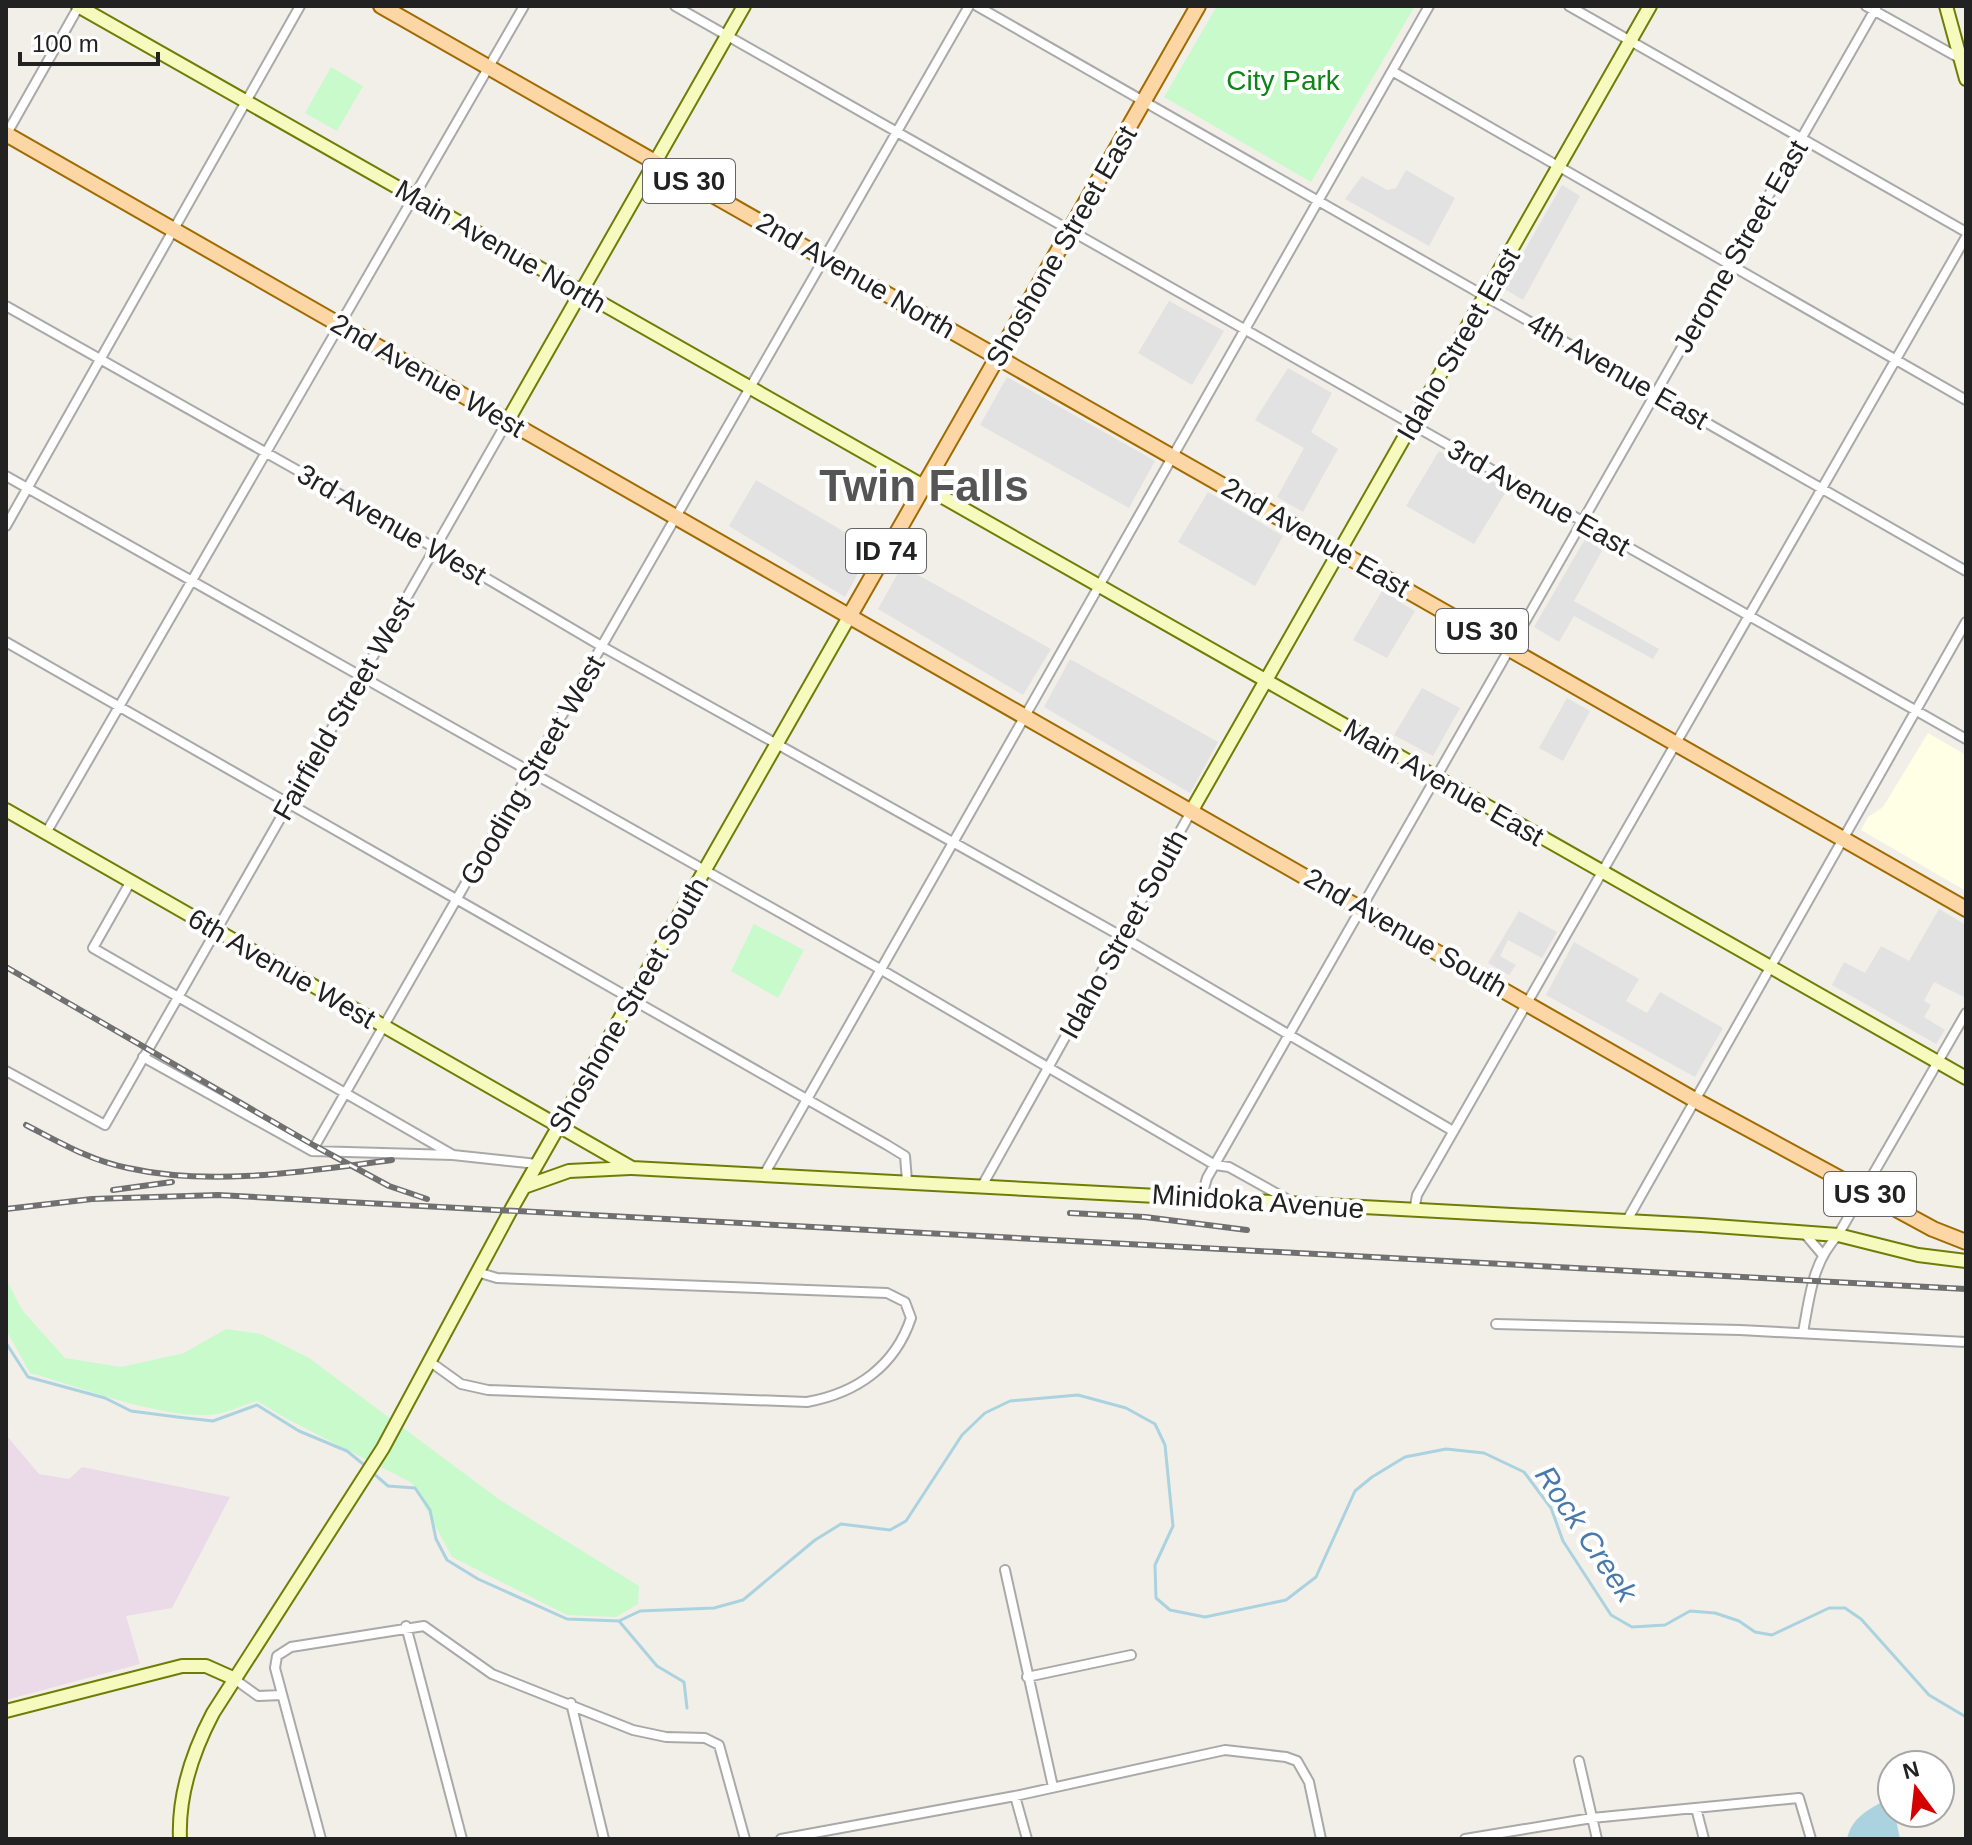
<svg xmlns="http://www.w3.org/2000/svg" width="1972" height="1845" font-family="Helvetica,sans-serif">
  <style>
    .industrial { fill: #ebdbe8 }
    .education { fill: #ffffe5 }
    .park { fill: #c8facc }
    .parking { fill: #e2e2e2 }
    .water { fill: #aad3df }
    .lines { fill: none; stroke-linecap: round; stroke-linejoin: round }
    .stream { stroke: #aad3df; stroke-width: 3 }
    .street-casing { stroke: #a9a9a9; stroke-width: 12 }
    .secondary-casing { stroke: #707d05; stroke-width: 16 }
    .primary-casing { stroke: #a06b00; stroke-width: 18 }
    .street { stroke: #fff; stroke-width: 8 }
    .secondary { stroke: #f7fabf; stroke-width: 12 }
    .primary { stroke: #fcd6a4; stroke-width: 14 }
    .rail-casing { stroke: #707070; stroke-width: 6 }
    .rail { stroke: #fff; stroke-width: 3; stroke-dasharray: 9; stroke-linecap: butt }
    .labels { text-anchor: middle; stroke-width: 8; stroke-linejoin: round; paint-order: stroke }
    .shield { fill: #fff; stroke: #646464; stroke-width: 2 }
    .shield-label { font-size: 26px; font-weight: bold; fill: #222 }
    .park-label { font-size: 28px; fill: #0c8416; stroke: #fff }
    .street-label { font-size: 28px; fill: #222; stroke: #fff }
    .water-label { font-size: 30px; font-style: italic; fill: #4a7aab; stroke: #fff }
    .town-label { font-size: 44px; font-weight: bold; fill: #555; stroke: #fff }
  </style>
  <rect width="100%" height="100%" fill="#f2efe9"/>
  <path class="industrial" d="M6,1435L39,1474L69,1479L82,1467L230,1497L172,1608L126,1616L140,1664L6,1700Z"/>
  <path class="education" d="M1928,733L1966,755V891L1861,830L1868,817L1883,807Z"/>
  <path class="park" d="M1217,6H1415L1311,182L1164,97Z
    M331,67L363,86L337,131L305,113Z
    M754,924L804,950L778,998L731,971Z
    M6,1279L22,1310L65,1358L121,1367L184,1353L226,1329L261,1334L309,1358L500,1500L639,1586L638,1604L616,1617L567,1615L452,1557L412,1483L287,1419L257,1401C243,1405 225,1414 210,1415C154,1417 85,1388 30,1373L6,1330Z"/>
  <path class="parking" d="M1406,170L1455,198L1429,246L1345,199L1362,176L1387,190L1396,188Z
    M1562,185L1580,196L1523,300L1503,288Z
    M1169,301L1224,331L1192,385L1138,353Z
    M1288,368L1332,393L1311,432L1338,449L1303,512L1277,497L1304,448L1255,420Z
    M1007,377L1155,461L1129,508L980,425Z
    M1439,451L1507,490L1474,544L1406,506Z
    M756,480L872,548L845,597L729,526Z
    M1208,492L1283,536L1255,586L1178,542Z
    M1585,539L1603,549L1574,601L1659,649L1653,659L1574,616L1559,642L1534,627Z
    M902,566L1051,649L1023,695L878,609Z
    M1382,591L1415,611L1387,658L1353,640Z
    M1070,659L1218,742L1190,793L1044,707Z
    M1422,688L1460,708L1433,756L1394,735Z
    M1567,698L1590,711L1563,761L1539,748Z
    M1939,909L1966,925V993L1964,997L1934,982L1924,1001L1931,1005L1924,1017L1945,1030L1936,1044L1832,985L1844,962L1865,973L1881,946L1909,961Z
    M1519,911L1557,932L1542,958L1508,940L1500,956L1516,965L1509,975L1488,963Z
    M1574,942L1639,979L1626,1001L1647,1013L1660,992L1723,1028L1695,1077L1546,995Z"/>
  <path class="water" d="M1887,1799L1892,1800L1900,1839H1847C1852,1817 1868,1810 1887,1799Z"/>
  <g class="lines">
    <path class="stream" d="M6,1343L28,1377L105,1398L131,1411L177,1417L213,1421L257,1405L299,1431L347,1451L368,1468
      M373,1473L388,1486L415,1488L430,1510L436,1539L447,1560L478,1579L567,1619L619,1621L640,1611L714,1608L743,1600L815,1540L841,1524L890,1530L906,1521L962,1435L985,1413L1010,1401L1078,1395L1126,1408L1155,1424L1165,1445L1173,1526L1155,1565L1156,1598L1170,1610L1205,1617L1286,1600L1316,1577L1355,1491L1372,1477L1405,1457L1446,1449L1484,1453L1524,1472L1551,1508L1563,1541L1611,1615L1632,1627L1665,1625L1690,1611L1715,1613L1739,1621L1755,1632L1772,1635L1829,1608H1845L1861,1619L1929,1695L1966,1717
      M619,1621L657,1666L684,1682L687,1708"/>
    <defs>
      <path id="street" d="M675,6L1966,739
        M977,6L1966,571
        M1569,6L1966,232
        M1866,6L1961,59
        M1392,71L1966,400
        M6,135L79,6
        M6,306L435,548L603,647L1121,936L1453,1131
        M6,476L880,969L1215,1165L1229,1167L1292,1202
        M6,526L300,6
        M6,642L887,1145L905,1156L907,1181
        M46,833L524,6
        M131,881L93,948L453,1155
        M143,1057L312,1151L453,1155L537,1164
        M6,1071L105,1125L507,422
        M312,1151L969,6
        M765,1173L1429,6
        M982,1186L1192,810
        M1201,1199L1207,1178L1877,6
        M1414,1211L1417,1195L1966,237
        M1626,1222L1966,622
        M1805,1234L1822,1254
        M1496,1324L1740,1330L1966,1342
        M1803,1332C1810,1296 1812,1263 1838,1235L1966,1013
        M429,1361L461,1384L488,1390L807,1402C857,1393 895,1366 911,1318L905,1302L887,1293L497,1278L477,1272
        M1005,1570L1053,1787
        M406,1626L462,1839
        M1027,1677L1131,1655
        M233,1678L258,1696L282,1695
        M571,1703L604,1839
        M1579,1761L1597,1839
        M1015,1796L1027,1839
        M1696,1808L1704,1839
        M321,1839L275,1668L277,1656L291,1647L424,1626L492,1674L633,1730L666,1737L705,1738L719,1745L745,1839
        M781,1839L1015,1796L1225,1750L1286,1757L1297,1761L1309,1782L1321,1839
        M1465,1839L1592,1818L1799,1798L1811,1839"/>
      <path id="secondary" d="M78,6L1966,1078
        M1946,6L1966,79
        M507,422L744,6
        M6,810L632,1168L1701,1225L1838,1235L1918,1255L1966,1261
        M1192,810L1650,6
        M524,1187L569,1171L630,1168
        M6,1711L182,1666H206L233,1678
        M180,1839C178,1794 192,1753 213,1713L383,1448L512,1208L849,617"/>
      <path id="primary" d="M381,6L1966,909
        M6,134L1695,1100L1933,1229L1966,1242
        M849,617L1198,6"/>
    </defs>
    <use href="#street" class="street-casing"/>
    <use href="#secondary" class="secondary-casing"/>
    <use href="#primary" class="primary-casing"/>
    <use href="#street" class="street"/>
    <use href="#secondary" class="secondary"/>
    <use href="#primary" class="primary"/>
    <defs>
      <path id="rail" d="M6,967L315,1146L389,1186L427,1199
        M26,1125C59,1142 91,1161 128,1168C213,1187 306,1171 392,1160
        M113,1190L172,1182
        M6,1209L92,1199L218,1195L1966,1289
        M1070,1213L1145,1217L1247,1230"/>
    </defs>
    <use href="#rail" class="rail-casing"/>
    <use href="#rail" class="rail"/>
  </g>
  <g class="labels">
    <g class="shield">
      <rect x="643" y="159" width="92" height="44" rx="6"/>
      <rect x="846" y="529" width="80" height="44" rx="6"/>
      <rect x="1436" y="609" width="92" height="44" rx="6"/>
      <rect x="1824" y="1172" width="92" height="44" rx="6"/>
    </g>
    <g class="shield-label">
      <text x="689" y="190">US 30</text>
      <text x="886" y="560">ID 74</text>
      <text x="1482" y="640">US 30</text>
      <text x="1870" y="1203">US 30</text>
    </g>
    <g class="park-label">
      <text x="1283" y="90">City Park</text>
    </g>
    <g class="street-label">
      <text transform="translate(501 246) rotate(30)" y="10">Main Avenue North</text>
      <text transform="translate(1061 246) rotate(-60)" y="10">Shoshone Street East</text>
      <text transform="translate(1740 246) rotate(-60)" y="10">Jerome Street East</text>
      <text transform="translate(856 275) rotate(30)" y="10">2nd Avenue North</text>
      <text transform="translate(1458 344) rotate(-60)" y="10">Idaho Street East</text>
      <text transform="translate(1618 371) rotate(30)" y="10">4th Avenue East</text>
      <text transform="translate(428 375) rotate(30)" y="10">2nd Avenue West</text>
      <text transform="translate(1539 497) rotate(30)" y="10">3rd Avenue East</text>
      <text transform="translate(392 524) rotate(30)" y="10">3rd Avenue West</text>
      <text transform="translate(1316 537) rotate(30)" y="10">2nd Avenue East</text>
      <text transform="translate(343 708) rotate(-60)" y="10">Fairfield Street West</text>
      <text transform="translate(532 770) rotate(-60)" y="10">Gooding Street West</text>
      <text transform="translate(1444 782) rotate(30)" y="10">Main Avenue East</text>
      <text transform="translate(1406 932) rotate(30)" y="10">2nd Avenue South</text>
      <text transform="translate(1123 934) rotate(-61)" y="10">Idaho Street South</text>
      <text transform="translate(282 968) rotate(30)" y="10">6th Avenue West</text>
      <text transform="translate(628 1005) rotate(-60)" y="10">Shoshone Street South</text>
      <text transform="translate(1258 1201) rotate(4)" y="10">Minidoka Avenue</text>
    </g>
    <g class="water-label">
      <text transform="translate(1586 1534) rotate(56)" y="10">Rock Creek</text>
    </g>
    <g class="town-label">
      <text x="924" y="501">Twin Falls</text>
    </g>
  </g>
  <rect width="1972" height="1845" fill="none" stroke="#222222" stroke-width="16"/>
  <g transform="translate(1916 1789) rotate(345)"><circle r="38" fill="#ffffff" stroke="#a7a7a7" stroke-width="2"/>
  <path d="M0-6L14 30L0 20L-14 30Z" fill="#d40000"/>
  <text y="-12" font-size="22" font-weight="bold" text-anchor="middle" fill="#222222">N</text>
  </g>
  <path d="M20 52v12h138v-12" fill="none" stroke="#222222" stroke-width="4"/>
  <text x="32" y="52" font-size="24" fill="#222222" stroke="#ffffff" stroke-width="6" paint-order="stroke">100 m</text>
</svg>
